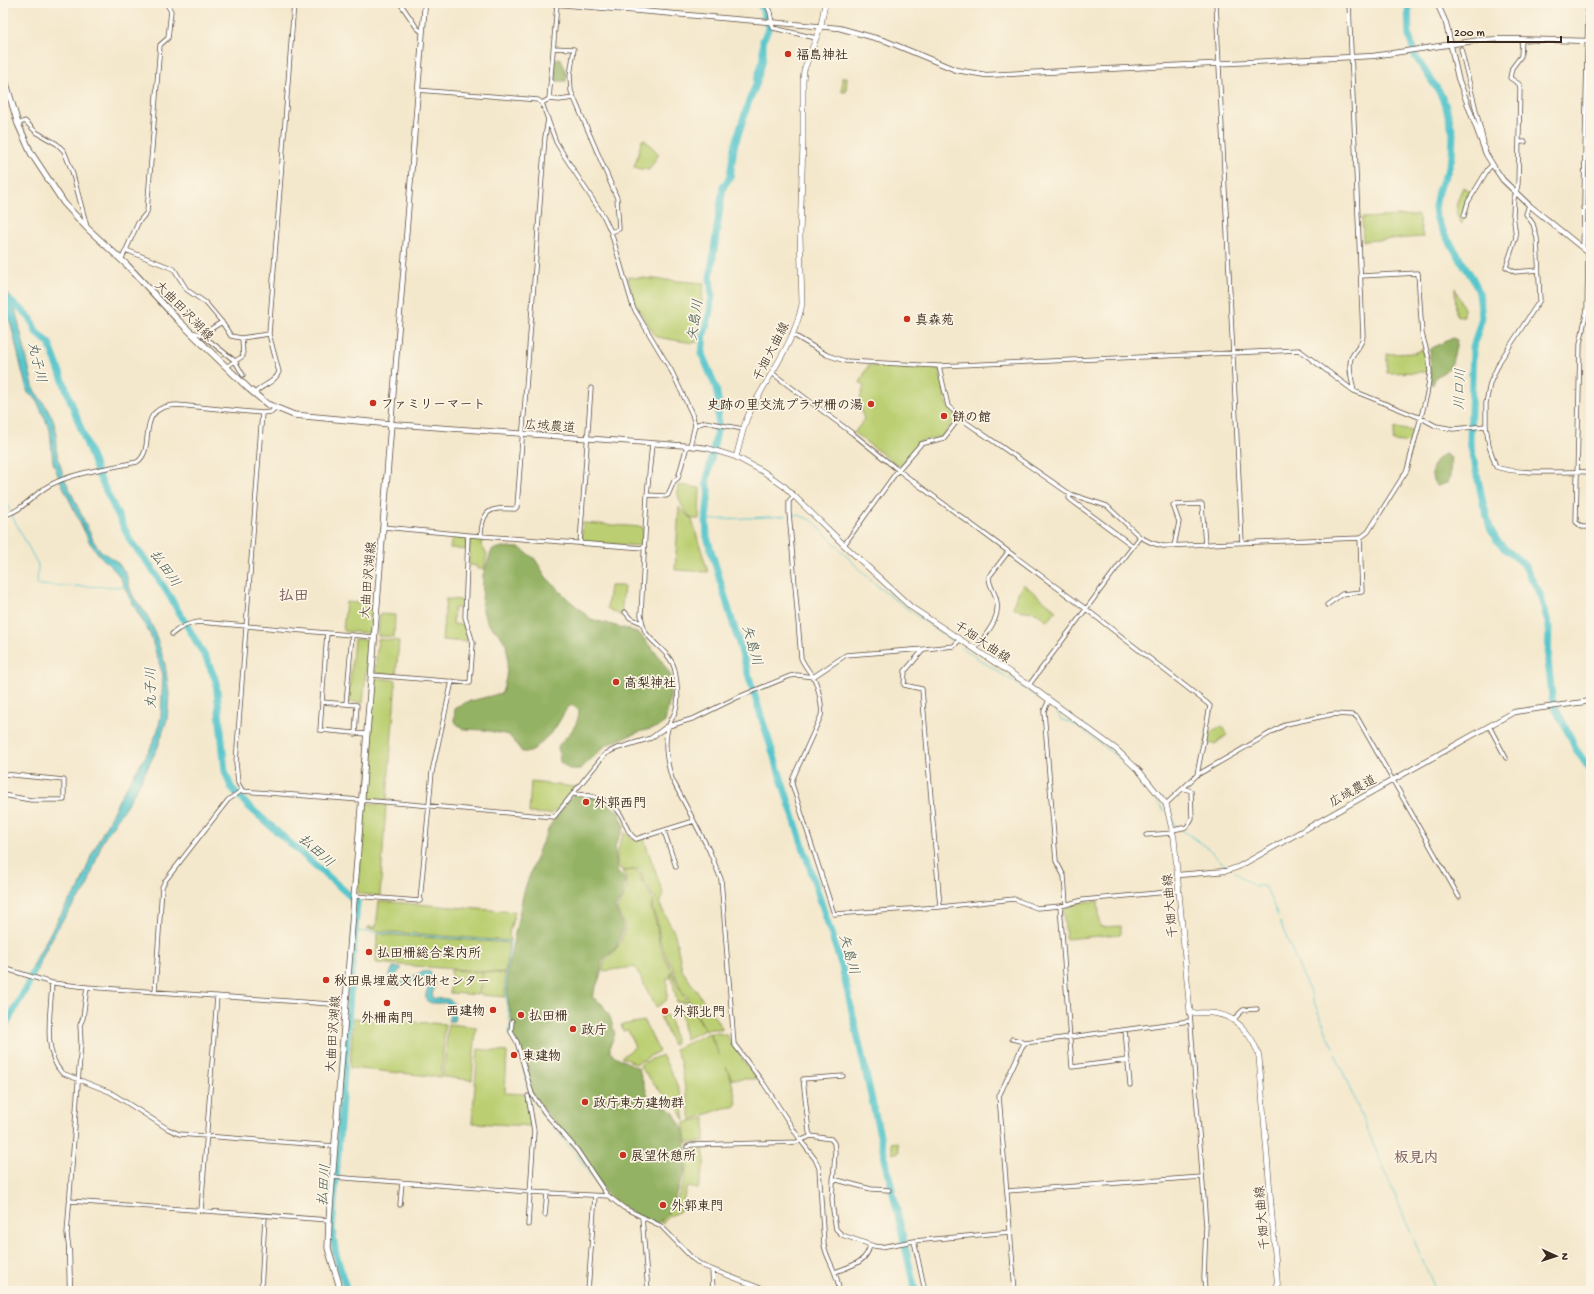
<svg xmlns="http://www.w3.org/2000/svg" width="1594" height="1294" font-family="'Gochi Hand','Klee One',sans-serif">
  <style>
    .green { fill: #bbcf72; stroke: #7b7c48 }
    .forest { fill: #94b264; stroke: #686e41 }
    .water { fill: #58c6cc; stroke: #4a7875 }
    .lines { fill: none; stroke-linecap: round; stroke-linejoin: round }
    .stream { stroke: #58c6cc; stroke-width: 1 }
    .river { stroke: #58c6cc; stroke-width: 7 }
    .minor-casing { stroke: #574638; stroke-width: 5 }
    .tertiary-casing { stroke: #574638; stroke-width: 6 }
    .secondary-casing { stroke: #574638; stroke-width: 6 }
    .primary-casing { stroke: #574638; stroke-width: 7 }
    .minor { stroke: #fff; stroke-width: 3.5 }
    .tertiary { stroke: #fff; stroke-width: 4.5 }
    .secondary { stroke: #fff; stroke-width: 5 }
    .primary { stroke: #fff; stroke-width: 5.5 }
    .poi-dot { fill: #c8321e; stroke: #fcf5e5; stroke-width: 1.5 }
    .labels { text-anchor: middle; stroke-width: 3.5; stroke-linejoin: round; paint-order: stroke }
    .poi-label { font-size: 13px; font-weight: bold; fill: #3b2a1e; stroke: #fcf5e5; text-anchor: start }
    .street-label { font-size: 13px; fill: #3b2a1e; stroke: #fcf5e5 }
    .water-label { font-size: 14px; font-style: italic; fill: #445952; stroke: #fcf5e5 }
    .quarter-label { font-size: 15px; font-weight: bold; fill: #77595a; stroke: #fcf5e5 }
  </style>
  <rect width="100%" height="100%" fill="#fcf5e5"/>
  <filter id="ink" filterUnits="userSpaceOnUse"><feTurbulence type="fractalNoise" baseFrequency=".025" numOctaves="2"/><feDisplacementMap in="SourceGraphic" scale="8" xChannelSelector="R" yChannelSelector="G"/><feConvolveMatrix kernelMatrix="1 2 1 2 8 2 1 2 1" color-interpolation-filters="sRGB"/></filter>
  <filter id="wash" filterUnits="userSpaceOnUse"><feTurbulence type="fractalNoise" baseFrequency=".012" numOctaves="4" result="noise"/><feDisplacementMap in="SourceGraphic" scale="16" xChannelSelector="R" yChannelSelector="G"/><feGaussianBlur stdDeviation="0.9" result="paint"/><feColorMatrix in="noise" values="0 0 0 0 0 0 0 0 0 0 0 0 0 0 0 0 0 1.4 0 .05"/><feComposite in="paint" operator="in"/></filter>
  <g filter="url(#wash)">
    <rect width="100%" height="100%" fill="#f4e8cc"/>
    <path class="green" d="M842,77H847L846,92H842Z
      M642,140H645L659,154L649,170L634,168Z
      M1463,187L1472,193L1465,205L1462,224C1452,212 1457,200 1463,187Z
      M1418,215L1423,237L1363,241L1362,218Z
      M629,277L704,283L697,342L693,343L656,337L635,304L628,278Z
      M1455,288L1464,309V316H1456Z
      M1424,349L1427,372L1387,373V354L1414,353Z
      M868,366L939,369L947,406L957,416L943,436L919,442L900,467L854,433L864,420L859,402L864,386L860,383Z
      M1395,428L1414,431L1411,443L1393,441Z
      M678,485L700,488L699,519H692C683,510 676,498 678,485Z
      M679,507L692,520L708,572L675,570Z
      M583,523L643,527L642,546L581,542Z
      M452,537L467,538L466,550L450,548Z
      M470,538L483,539L481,545L487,554L484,569H477V566L469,565Z
      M1023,584L1056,610L1048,621L1032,610L1031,612L1013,609L1015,599Z
      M610,586H624L621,616L607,608Z
      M446,599L461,600L462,608H454L453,624L464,625L468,642L442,640Z
      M346,602L372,604L370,633L343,631Z
      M380,614L395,615L394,637L378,636Z
      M354,639L369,640L363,703L348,702Z
      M378,639L399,641L396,675L375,673Z
      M375,678L396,680L387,800L366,798Z
      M1222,726L1227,735L1215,744L1205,743L1207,735Z
      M531,782L575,787L562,804L551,814L529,813Z
      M365,803L386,805L380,896L358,894Z
      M625,832C631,840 634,841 644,839L664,896L659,903L675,934L682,970L723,1029H712L706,1030L696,1013L702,1012V1004L690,1003L687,996L681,990L673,968L665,954L660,941L657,921L653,911L652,904L655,898L643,881L642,873L638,869L625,871L620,869C613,858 620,843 625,832Z
      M632,870H636L640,874L642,882L652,897L651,909L656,922L659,943L664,956L673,972L670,973L671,978H667V997L666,1001L656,1007L635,967L603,971L604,963L620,944L625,927L617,909C623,900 632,882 622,872Z
      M379,901L515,912L509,933L510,941L378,931V930L368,929V927H376Z
      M1098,901L1100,927L1121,926V934L1066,939L1063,909L1082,902Z
      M377,934L509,943L505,973L376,963Z
      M451,970L482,972L479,995L450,993Z
      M483,972L505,974V997L481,995Z
      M671,973H673L678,986L689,1003L677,1002Z
      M681,1012L695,1013L705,1030L685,1039Z
      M666,1015L670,1019L676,1043L673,1045L660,1016Z
      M353,1018L445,1024L441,1077L350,1068Z
      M644,1021L659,1051L636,1064L622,1057L635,1047L628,1030L623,1031L621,1025Z
      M448,1024L476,1027L472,1080L443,1077Z
      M709,1033L719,1055L710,1033H718L726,1035L756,1079H732L726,1067L731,1079L737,1103L734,1107L724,1108L691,1120L680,1061L675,1049Z
      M478,1049L507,1052L505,1093L526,1094L532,1126L472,1123Z
      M662,1055L675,1080L681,1095L685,1120L675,1103L662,1093L640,1067L642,1063Z
      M705,1118V1142L688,1143L683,1123Z
      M897,1142L899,1152L893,1154L891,1143Z
      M691,1146L703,1147L705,1161L698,1189L687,1187L680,1211L670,1216L662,1224L660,1222C679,1205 689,1173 689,1148Z"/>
    <path class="forest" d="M558,58L561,59L566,73V81H556L554,78L555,60Z
      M1453,338L1457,340L1456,347L1452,363L1447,370L1436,377L1433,385L1431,384L1430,350L1432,348Z
      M1446,454L1451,458L1450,476L1447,483L1437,486C1427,477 1433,456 1446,454Z
      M502,547L520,548L535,559L546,577L569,600L591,619L630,630L640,634L660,658L671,676L670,699L665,722L658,727L639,732L606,745L580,769H569L560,762L558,746C568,735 579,726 579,710L572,705L567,708L554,730L531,752H522L509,735L484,730L462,729L454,721L455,707L467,702L502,693L506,678L508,657L506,644L500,635L488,624L482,609L483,575L492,550Z
      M574,794L601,799L618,811L625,826L615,846L617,872L625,879L622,899L615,908L623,927L617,947L602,962L601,974L592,997L602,1004L610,1017L615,1034L610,1046V1052L615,1056L638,1068L650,1101L655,1105L665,1106L673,1112L683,1129L686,1141L687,1159L685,1172L672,1204L668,1213L657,1224L634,1214L607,1195L577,1150L532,1094L517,1042L511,1032L512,1021L508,1002L507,971L524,891L540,847L551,824Z"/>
    <path class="water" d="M3,289L11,297L15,308L34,390L45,405L53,419L56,431V449L63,475L94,542L101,551L116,561L126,573L129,586L134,598L146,613L154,630L165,664L169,694L167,719L158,747L136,790L102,842L86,890L71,908L60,924L45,951L33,980L28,979L37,957L58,919L71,898L79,889L91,856L122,794L150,749L158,730L161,716L163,675L150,634L129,597L121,579L117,573L100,556L90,543L59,478L53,462L50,430L36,399L28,393L22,371L11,324L3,310Z
      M393,967L402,968L394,977V980L399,983C408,981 434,958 435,983C435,988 432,992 432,996L434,999C439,999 443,998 447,999C458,1002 456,1013 454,1021H449L450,1010L447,1003C441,1002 424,1007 426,995C426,991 429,987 430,983L428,980C416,975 406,991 389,986L387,981Z"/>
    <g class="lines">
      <path class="stream" d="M3,497L10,511
        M11,514L38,565L37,585L71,586
        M791,515H799L813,521L858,568L882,590L953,642
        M706,520L787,516
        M74,586L124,587
        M960,647L1044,701
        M1050,705L1056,710L1061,719L1079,727L1119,758L1151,793L1164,811
        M1171,811L1175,826L1177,827
        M1182,830L1207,847L1219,860L1228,867
        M1235,872L1253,886H1262L1266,888L1278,916
        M1280,922L1333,1047
        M355,931L510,942L506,974L507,1002L510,1022
        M510,1025L509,1032L513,1039
        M1335,1053L1411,1233
        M523,1068L530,1096L542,1114L574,1151L603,1194
        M1413,1238L1436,1291"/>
      <path class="river" d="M759,3L761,6L768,24V30L763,40V58L756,85L749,101L734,147L730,177L723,187L710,278L712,297L708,321L704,334L702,354L716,388L718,400V427L706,483L709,490L706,520L707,537L759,710L842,967L915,1291
        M1408,3L1409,35L1415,56L1440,93L1446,107L1453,133L1452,157L1448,170L1438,191L1435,207L1436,217L1445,235L1473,279L1479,292L1482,317L1473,348L1470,442L1483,503L1490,528L1497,541L1505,549L1523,563L1540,594L1549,626L1548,661L1553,704L1571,738L1575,748L1591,771
        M3,296L21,309L31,319L36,332L49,343L96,469
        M97,472L131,542L151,567L170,597L206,658L216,681L225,771L231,787L247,805L357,902L332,1230L336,1254L347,1291
        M3,1030L28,985L33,972"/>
    </g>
  </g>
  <g filter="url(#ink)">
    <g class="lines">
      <defs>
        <path id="minor" d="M400,3L417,28L422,32
          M766,3L770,12L773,28L816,38
          M1216,3L1242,543
          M1349,3L1363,336C1362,346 1355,350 1351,358C1348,368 1352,381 1354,391
          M1522,39L1521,56L1512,68L1510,78L1519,84L1520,88L1518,184L1516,193L1514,198L1513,214L1516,237L1506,267L1515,272L1538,270
          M553,48L574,49L570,76L571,91L617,198L619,229L611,232
          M1461,49L1484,143
          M417,90L538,100L542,103L556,142L565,157L604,217L611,232L633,307L672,372L692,414L695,425L690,446
          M549,99L559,100L574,98
          M542,103L549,99L557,4
          M18,124L25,121L36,132L57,144L64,151L72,171L87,227
          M1519,142H1525
          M1529,205L1526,214L1533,224L1537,238L1540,300L1500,361L1490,383L1486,403V426L1489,446L1496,467C1519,475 1565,471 1591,472
          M1583,208H1591
          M1464,216L1468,202L1488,169L1492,165
          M1583,248L1588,3
          M126,250L138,223L147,212L160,45L168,38L171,11L166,3
          M1588,253L1587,309L1580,344L1576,522L1582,527H1591
          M121,260L126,250L174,269L187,290L206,303L221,321L231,336L241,338L269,334
          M191,332L201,334L235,361L243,375
          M792,334L827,355L845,361L939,366L1299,350L1354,391L1421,418L1436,426L1453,429L1486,426
          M201,335L222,322
          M939,366L948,406L967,423L1070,494L1107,506L1140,537L1152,543L1163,546L1360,538L1368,532L1407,470L1427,394L1430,372L1429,359L1422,334L1418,273L1361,276
          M226,367L243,356L242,338
          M772,373L852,433L898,470L921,444L944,438L961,416
          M254,394C261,385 275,383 279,372L269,334L294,3
          M695,425L705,422L743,429
          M652,444L647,495L641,615C642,621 643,628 646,633C655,646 672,654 675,671C677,682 679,694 677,705C676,712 672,718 669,725C663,742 667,763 672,779L709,850L721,879L734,1044L764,1084L801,1141L815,1159L819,1168L824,1245C827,1261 839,1274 839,1291
          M1070,494L1069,498L1071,500L1133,546
          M647,495L666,496L668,495L674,481L678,478L687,446
          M794,496L789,501V512L801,658C804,665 809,671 813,677C818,684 823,708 821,716L793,778L792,784L834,914L940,907L1014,899L1037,908L1061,906L1083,900L1179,891
          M3,515C21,513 34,493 50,485C75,472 110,468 137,462C158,448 132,407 177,405L262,413L271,412L275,408
          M383,527L468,535L644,548
          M481,536C482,508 491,508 515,509L517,507L545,137L548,119
          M580,543L591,388
          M844,545L898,470L1086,609L1207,703L1210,706L1197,775
          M1174,546L1179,522L1173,505L1202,504L1205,545
          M1327,605L1342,594L1362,592L1360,538
          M625,612L630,618L642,623
          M327,633L320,730L366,734
          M172,634C180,627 189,623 199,622L374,637
          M975,649C986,634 1002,618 996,598C994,590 989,586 989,577L1008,552
          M371,675L470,683L473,643L465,617L468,535
          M1029,685L1140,537
          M1049,700L1044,711L1056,861L1064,876L1066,905
          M322,702L357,705L355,734
          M346,704L352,635
          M1489,726L1506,758
          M3,774L64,780V800H31L3,795
          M242,790L238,783L236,762L262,413
          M574,794C591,795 612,799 621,815C626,824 627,833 636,839L694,821
          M1166,804L1197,775L1286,724L1334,714L1353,715L1357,717L1459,897
          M1173,830L1187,827L1192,818L1191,791L1183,788
          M664,831L676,867
          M1146,835L1173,833
          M354,896L420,901L432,772L452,681
          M1060,906L1072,1067L1128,1060
          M940,907L922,689L904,685L905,671L924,649L954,646L960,639
          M3,968L52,983L87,987L345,1005
          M52,983C51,1010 42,1052 62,1073L110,1092L168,1129L179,1134L335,1146
          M155,992L162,887L165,881L228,800L241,791L386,802L554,817L605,754L615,749L651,738L666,727L695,718L736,698L790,676L797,675L813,677L846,655L924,649
          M1190,1013L1206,1226L1204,1277L1205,1291
          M1233,1020L1243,1010L1257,1009
          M512,1021L511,1032L517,1042L532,1094L545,1113L577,1150L607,1195L624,1208L661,1226L693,1259L703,1266L768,1291
          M1125,1030L1130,1085
          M1012,1039L1020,1041L1024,1044
          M811,1136L809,1132L803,1079L843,1076
          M687,1147L691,1145L797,1142L811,1136L831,1139L834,1143L835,1152L832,1199L833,1210L836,1229L842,1235L874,1246L881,1247L914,1241L1010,1232
          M332,1177L530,1192L609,1196
          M833,1179L871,1189L889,1190
          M1007,1191L1202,1177
          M70,1201L329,1220
          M400,1205L402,1182
          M201,1211L217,996
          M545,1215L547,1193
          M642,1217L648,1291
          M528,1225L534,1131L528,1096
          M914,1241L925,1291
          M69,1250L67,1234L81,1043L80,1025L83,1018L87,987
          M712,1270L713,1291
          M835,1272C850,1266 867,1263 870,1245
          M261,1291L265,1216
          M588,1291L595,1196
          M1015,1291L999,1096L1022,1047L1025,1043L1190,1021
          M1588,1291L1591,1290"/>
        <path id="tertiary" d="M425,3L391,424L690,446L707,448L736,457
          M546,3L839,28L886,41L956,70L986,75L1373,56L1480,40L1505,39L1591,41
          M1437,3L1446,23L1458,78L1486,154L1494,167L1503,180L1529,205L1591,255
          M1178,875L1226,871L1238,867L1514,712L1591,701
          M69,1250L70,1291"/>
        <path id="secondary" d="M825,3L821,25L804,70L803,81V143L800,235L802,304C794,346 764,381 747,418C742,431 740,444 736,457L764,472L785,487L844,545L911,607L1029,685L1117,750L1140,772L1166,804L1174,838L1190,1013C1199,1013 1209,1012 1218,1014C1239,1018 1254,1038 1259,1057L1278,1291"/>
        <path id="primary" d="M3,73L18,124L31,153L64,203L87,228L127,265L177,319L249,389L267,404L294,415L391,424L329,1220L328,1248L341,1291"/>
      </defs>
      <use href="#minor" class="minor-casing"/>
      <use href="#tertiary" class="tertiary-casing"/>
      <use href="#secondary" class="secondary-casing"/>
      <use href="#primary" class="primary-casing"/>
      <use href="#minor" class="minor"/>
      <use href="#tertiary" class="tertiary"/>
      <use href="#secondary" class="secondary"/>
      <use href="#primary" class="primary"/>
    </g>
  </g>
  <g class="poi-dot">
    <circle cx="788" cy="54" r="4"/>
    <circle cx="907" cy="319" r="4"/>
    <circle cx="373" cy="403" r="4"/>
    <circle cx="871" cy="404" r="4"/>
    <circle cx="944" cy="416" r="4"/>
    <circle cx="616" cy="682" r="4"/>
    <circle cx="586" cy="802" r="4"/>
    <circle cx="369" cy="952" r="4"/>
    <circle cx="326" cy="980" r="4"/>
    <circle cx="387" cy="1003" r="4"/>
    <circle cx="493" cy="1010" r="4"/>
    <circle cx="665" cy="1011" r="4"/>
    <circle cx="521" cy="1015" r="4"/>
    <circle cx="573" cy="1029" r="4"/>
    <circle cx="514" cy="1055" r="4"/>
    <circle cx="585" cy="1102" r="4"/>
    <circle cx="623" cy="1155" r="4"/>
    <circle cx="663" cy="1205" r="4"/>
  </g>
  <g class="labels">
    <g class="poi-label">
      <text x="796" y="59">福島神社</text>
      <text x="915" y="324">真森苑</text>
      <text x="381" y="408">ファミリーマート</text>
      <text x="863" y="409" text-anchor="end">史跡の里交流プラザ柵の湯</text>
      <text x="952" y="421">餅の館</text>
      <text x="624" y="687">高梨神社</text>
      <text x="594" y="807">外郭西門</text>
      <text x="377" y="957">払田柵総合案内所</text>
      <text x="334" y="985">秋田県埋蔵文化財センター</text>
      <text x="485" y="1015" text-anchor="end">西建物</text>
      <text x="673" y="1016">外郭北門</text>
      <text x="529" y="1020">払田柵</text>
      <text x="387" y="1022" text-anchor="middle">外柵南門</text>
      <text x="581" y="1034">政庁</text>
      <text x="522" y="1060">東建物</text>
      <text x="593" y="1107">政庁東方建物群</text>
      <text x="631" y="1160">展望休憩所</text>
      <text x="671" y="1210">外郭東門</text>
    </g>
    <g class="street-label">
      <text transform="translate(185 310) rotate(46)" y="5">大曲田沢湖線</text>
      <text transform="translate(770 351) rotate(-63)" y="5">千畑大曲線</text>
      <text transform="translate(550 425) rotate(4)" y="5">広域農道</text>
      <text transform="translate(367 580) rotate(-85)" y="5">大曲田沢湖線</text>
      <text transform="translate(983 641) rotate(34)" y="5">千畑大曲線</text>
      <text transform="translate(1352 790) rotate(-29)" y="5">広域農道</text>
      <text transform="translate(1169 906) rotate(-95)" y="5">千畑大曲線</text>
      <text transform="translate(332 1034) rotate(-86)" y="5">大曲田沢湖線</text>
      <text transform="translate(1261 1218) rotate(-95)" y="5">千畑大曲線</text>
    </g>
    <g class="water-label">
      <text transform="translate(694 320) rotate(-81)" y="5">矢島川</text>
      <text transform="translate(38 362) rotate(77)" y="5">丸子川</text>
      <text transform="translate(1459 389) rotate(-88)" y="5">川口川</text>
      <text transform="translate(166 568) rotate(55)" y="5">払田川</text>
      <text transform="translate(753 645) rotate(74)" y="5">矢島川</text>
      <text transform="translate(150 688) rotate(-91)" y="5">丸子川</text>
      <text transform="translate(317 850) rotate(42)" y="5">払田川</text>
      <text transform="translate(850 954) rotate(74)" y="5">矢島川</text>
      <text transform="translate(323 1185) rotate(-86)" y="5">払田川</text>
    </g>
    <g class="quarter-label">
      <text x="294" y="600">払田</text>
      <text x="1416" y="1162">板見内</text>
    </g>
  </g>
  <rect width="1594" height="1294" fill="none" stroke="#fcf5e5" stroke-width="16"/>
  <g transform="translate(1556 1256) rotate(93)" stroke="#fcf5e5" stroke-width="3" paint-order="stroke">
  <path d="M0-3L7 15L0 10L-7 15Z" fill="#3b2a1e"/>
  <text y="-6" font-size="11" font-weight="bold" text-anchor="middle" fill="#3b2a1e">N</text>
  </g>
  <path d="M1448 36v6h113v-6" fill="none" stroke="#3b2a1e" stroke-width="2"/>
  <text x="1454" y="36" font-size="12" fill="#3b2a1e" stroke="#fcf5e5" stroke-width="3" paint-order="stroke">200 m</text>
</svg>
